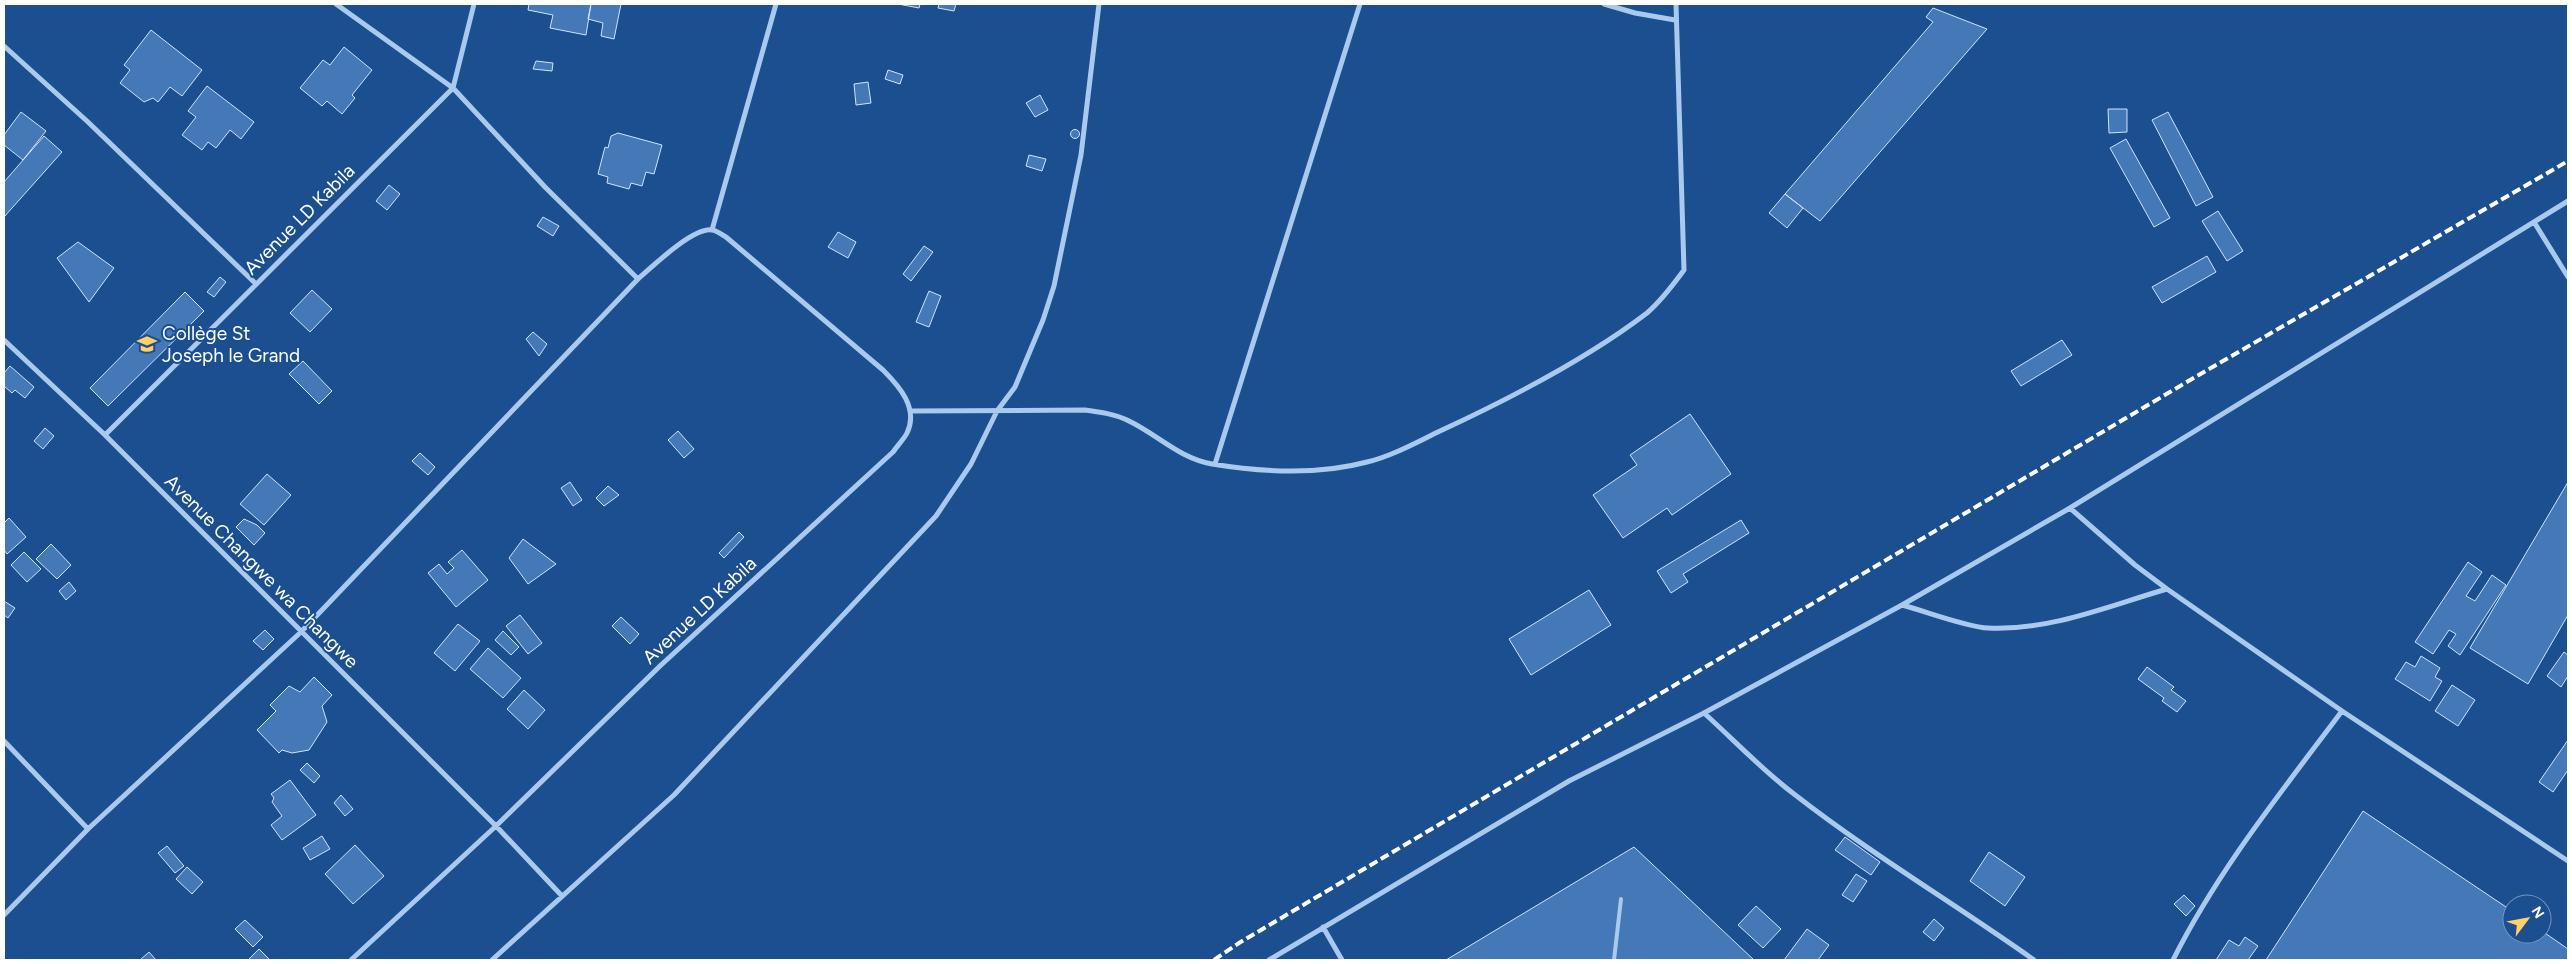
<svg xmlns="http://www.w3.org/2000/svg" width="2572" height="964" font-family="Figtree,sans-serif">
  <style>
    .building { fill: #4478b7; stroke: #cfe3fa }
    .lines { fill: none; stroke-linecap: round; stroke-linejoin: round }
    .lane { stroke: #a9c9ee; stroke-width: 4 }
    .street { stroke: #a9c9ee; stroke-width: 5 }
    .rail { stroke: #fff; stroke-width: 4; stroke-dasharray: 9 4; stroke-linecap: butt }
    .labels { text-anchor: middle; stroke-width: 4; stroke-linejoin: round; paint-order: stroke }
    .street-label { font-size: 19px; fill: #fff; stroke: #1b4f8f }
    .poi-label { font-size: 19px; fill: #fff; stroke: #1b4f8f; text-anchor: start }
  </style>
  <rect width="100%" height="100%" fill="#1b4f8f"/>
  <path class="building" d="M529,4H591L586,35L550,28L553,15L528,10Z
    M591,4H621L614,39L601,36L603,23L588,19Z
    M898,4H920L919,8Z
    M939,4H956L954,11L938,8Z
    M1933,8L1987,29L1820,221L1785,194L1933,22L1926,17Z
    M151,30L202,70L182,96L170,87L158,102L153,98L144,102L120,83L130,70L124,65Z
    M344,47L372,70L352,95L355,98L342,114L327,101L322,106L300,88L323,60L330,65Z
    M536,61L553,63L552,71L533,69Z
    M888,70L903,75L900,84L885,79Z
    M868,82L871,103L856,105L854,84Z
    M207,86L254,122L241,139L230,130L216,148L208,142L202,150L182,135L196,117L188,111Z
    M1040,95L1048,110L1035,117L1026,103Z
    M2108,109H2127V132L2109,133Z
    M21,112L46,131L23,160L4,145V135Z
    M2168,112L2213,197L2196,206L2152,120Z
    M1070.5 134a4.5 4.5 0 1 1 9 0a4.5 4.5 0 1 1-9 0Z
    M618,133L662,145L654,174L646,172L642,186L631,183L629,189L607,183L608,177L598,174L605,147L608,148L611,136Z
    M44,136L62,152L4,217V182Z
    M2126,139L2170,218L2154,227L2110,148Z
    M1029,155L1046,159L1042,171L1026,166Z
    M389,185L400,194L387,210L376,201Z
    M1785,194L1803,208L1787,228L1769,213Z
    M2218,211L2243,251L2227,261L2202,221Z
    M543,217L559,226L553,236L537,226Z
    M838,232L856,242L848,258L828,247Z
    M78,242L114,268L89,302L57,258Z
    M924,246L933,252L911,281L903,274Z
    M2207,256L2216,272L2162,303L2152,287Z
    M220,277L226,282L214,297L207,292Z
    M312,290L332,309L310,332L290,313Z
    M929,291L941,296L929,327L916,322Z
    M185,292L204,311L108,406L90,388Z
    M533,332L547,344L539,356L526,339Z
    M2062,340L2072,355L2021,386L2011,371Z
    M303,361L332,391L319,404L289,374Z
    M10,366L34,387L25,398L15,390L12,393L4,386V373Z
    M1690,414L1731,474L1672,515L1667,508L1623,538L1593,495L1637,465L1630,455Z
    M45,428L54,436L43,449L34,441Z
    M678,431L694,449L684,458L668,440Z
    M420,453L435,467L428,475L412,461Z
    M267,474L291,495L264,525L240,504Z
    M570,482L582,500L573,506L561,488Z
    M2568,482V615L2528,684L2470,648Z
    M608,486L619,495L604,506L596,498Z
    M9,518L26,537L7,554L4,550V523Z
    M244,519L257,525L265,533L254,545L236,527Z
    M1741,520L1749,533L1683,574L1688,582L1671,593L1657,571Z
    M739,532L744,537L724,558L719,553Z
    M523,539L556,564L528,584L509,558Z
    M51,544L71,565L57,579L36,559Z
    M462,550L488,580L456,607L428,573L439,564L447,574L454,568L448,562Z
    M24,552L41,569L27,582L11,565Z
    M2468,562L2482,572L2466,596L2475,601L2492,575L2506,585L2460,655L2448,646L2456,634L2449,630L2433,654L2415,642Z
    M69,582L76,591L66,600L59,591Z
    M1589,590L1611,625L1531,675L1509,639Z
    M4,601L15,608L8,618L4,615Z
    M520,615L542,643L528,654L506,626Z
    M621,617L639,634L630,644L612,626Z
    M458,624L480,641L455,671L434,653Z
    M265,630L274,639L263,650L253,641Z
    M503,631L519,647L511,655L495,640Z
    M488,648L521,678L503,698L470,669Z
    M2564,652L2568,655V676L2561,687L2547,676Z
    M2421,656L2440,668L2435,677L2442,681L2430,701L2395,679L2406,662L2415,667Z
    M2147,667L2174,687L2171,690L2186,701L2177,712L2162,701L2164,698L2138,679Z
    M314,677L332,695L322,706L327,722L309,750L292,753L282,750L279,753L257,730L276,711L270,705L289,686L300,692Z
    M2452,685L2475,700L2458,726L2435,711Z
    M524,690L545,710L528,729L507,709Z
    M2568,740V770L2553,792L2539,782Z
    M307,763L320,776L314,783L300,770Z
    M290,780L316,815L282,840L271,825L282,816L272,802L274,798L271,794Z
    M341,795L353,809L345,816L334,803Z
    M2363,811L2512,911V934H2542V931L2568,949V960H2266Z
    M322,836L330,849L310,860L303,848Z
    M1845,837L1880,862L1871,875L1835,850Z
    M355,845L384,876L353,904L325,874Z
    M167,846L184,866L175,873L158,853Z
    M1634,847L1754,960H1446Z
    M1989,852L2025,877L2005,906L1970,881Z
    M187,867L203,882L192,894L176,879Z
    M1856,874L1867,881L1853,902L1842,895Z
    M2184,895L2195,906L2186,916L2174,904Z
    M1756,906L1781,929L1763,948L1738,925Z
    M1934,919L1944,928L1934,941L1923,932Z
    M245,920L263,937L253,947L235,929Z
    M1807,929L1829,945L1818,960H1784Z
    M2245,937L2258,946L2248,960H2216L2229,940L2239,946Z
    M259,949L270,960H248Z
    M149,952L156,960H140Z"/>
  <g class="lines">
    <path class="lane" d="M1614,960L1621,899"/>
    <path class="street" d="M336,4L453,88L545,187L638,279C652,267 693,227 712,230C716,230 722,235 726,237L883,370C899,386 919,408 907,433C904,439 897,446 893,452L660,666L496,826L351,960
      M1604,4L1635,13L1675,20
      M4,46L88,122L255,283
      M2534,222L2568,277
      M712,230L776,4
      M4,340L105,435L496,826L562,896
      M910,411L1085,410C1100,412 1115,414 1129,421C1158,435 1179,458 1212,464C1261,472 1319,475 1367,462C1392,456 1417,442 1440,431C1507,400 1588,358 1647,313C1661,301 1673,285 1684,270L1676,4
      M105,435L453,88L474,4
      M1215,464L1360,4
      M2070,508L2135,565L2167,589L2342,711L2568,861
      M1902,605C1925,611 1966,627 1988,628C2050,631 2108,606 2167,589
      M1704,713C1734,740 1762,770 1794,794C1871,854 1955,904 2034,960
      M4,741L88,829
      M4,915L88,829L301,632L638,279
      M1323,927L1342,960
      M492,960L674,795L936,516L971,464L997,411L1015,387L1043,320L1054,286L1081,155L1099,4
      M1269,960L1569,781L1704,713L1902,605L2070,508L2568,201
      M2173,960C2218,870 2282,791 2342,711"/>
    <path class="rail" d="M1214,960L1239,943L2197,376L2568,161"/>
  </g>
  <defs>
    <symbol id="school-bare" viewBox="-9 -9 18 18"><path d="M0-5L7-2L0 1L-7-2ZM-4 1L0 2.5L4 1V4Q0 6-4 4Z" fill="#ffd166" stroke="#1b4f8f" stroke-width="2.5" paint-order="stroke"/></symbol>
  </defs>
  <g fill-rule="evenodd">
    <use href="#school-bare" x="133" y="330" width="28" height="28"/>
  </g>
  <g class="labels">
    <g class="street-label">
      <text transform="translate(299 219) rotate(-45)" y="7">Avenue LD Kabila</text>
      <text transform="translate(262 571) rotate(45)" y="7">Avenue Changwe wa Changwe</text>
      <text transform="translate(699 610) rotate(-43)" y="7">Avenue LD Kabila</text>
    </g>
    <g class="poi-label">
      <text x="162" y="340">Collège St<tspan x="162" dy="22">Joseph le Grand</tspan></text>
    </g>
  </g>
  <rect width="2572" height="964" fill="none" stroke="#ffffff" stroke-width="10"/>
  <g transform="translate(2527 919) rotate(58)"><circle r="24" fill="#1b4f8f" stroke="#7695bc"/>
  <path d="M0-4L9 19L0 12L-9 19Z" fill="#ffd166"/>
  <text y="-8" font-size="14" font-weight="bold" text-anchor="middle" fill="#ffffff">N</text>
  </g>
</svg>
